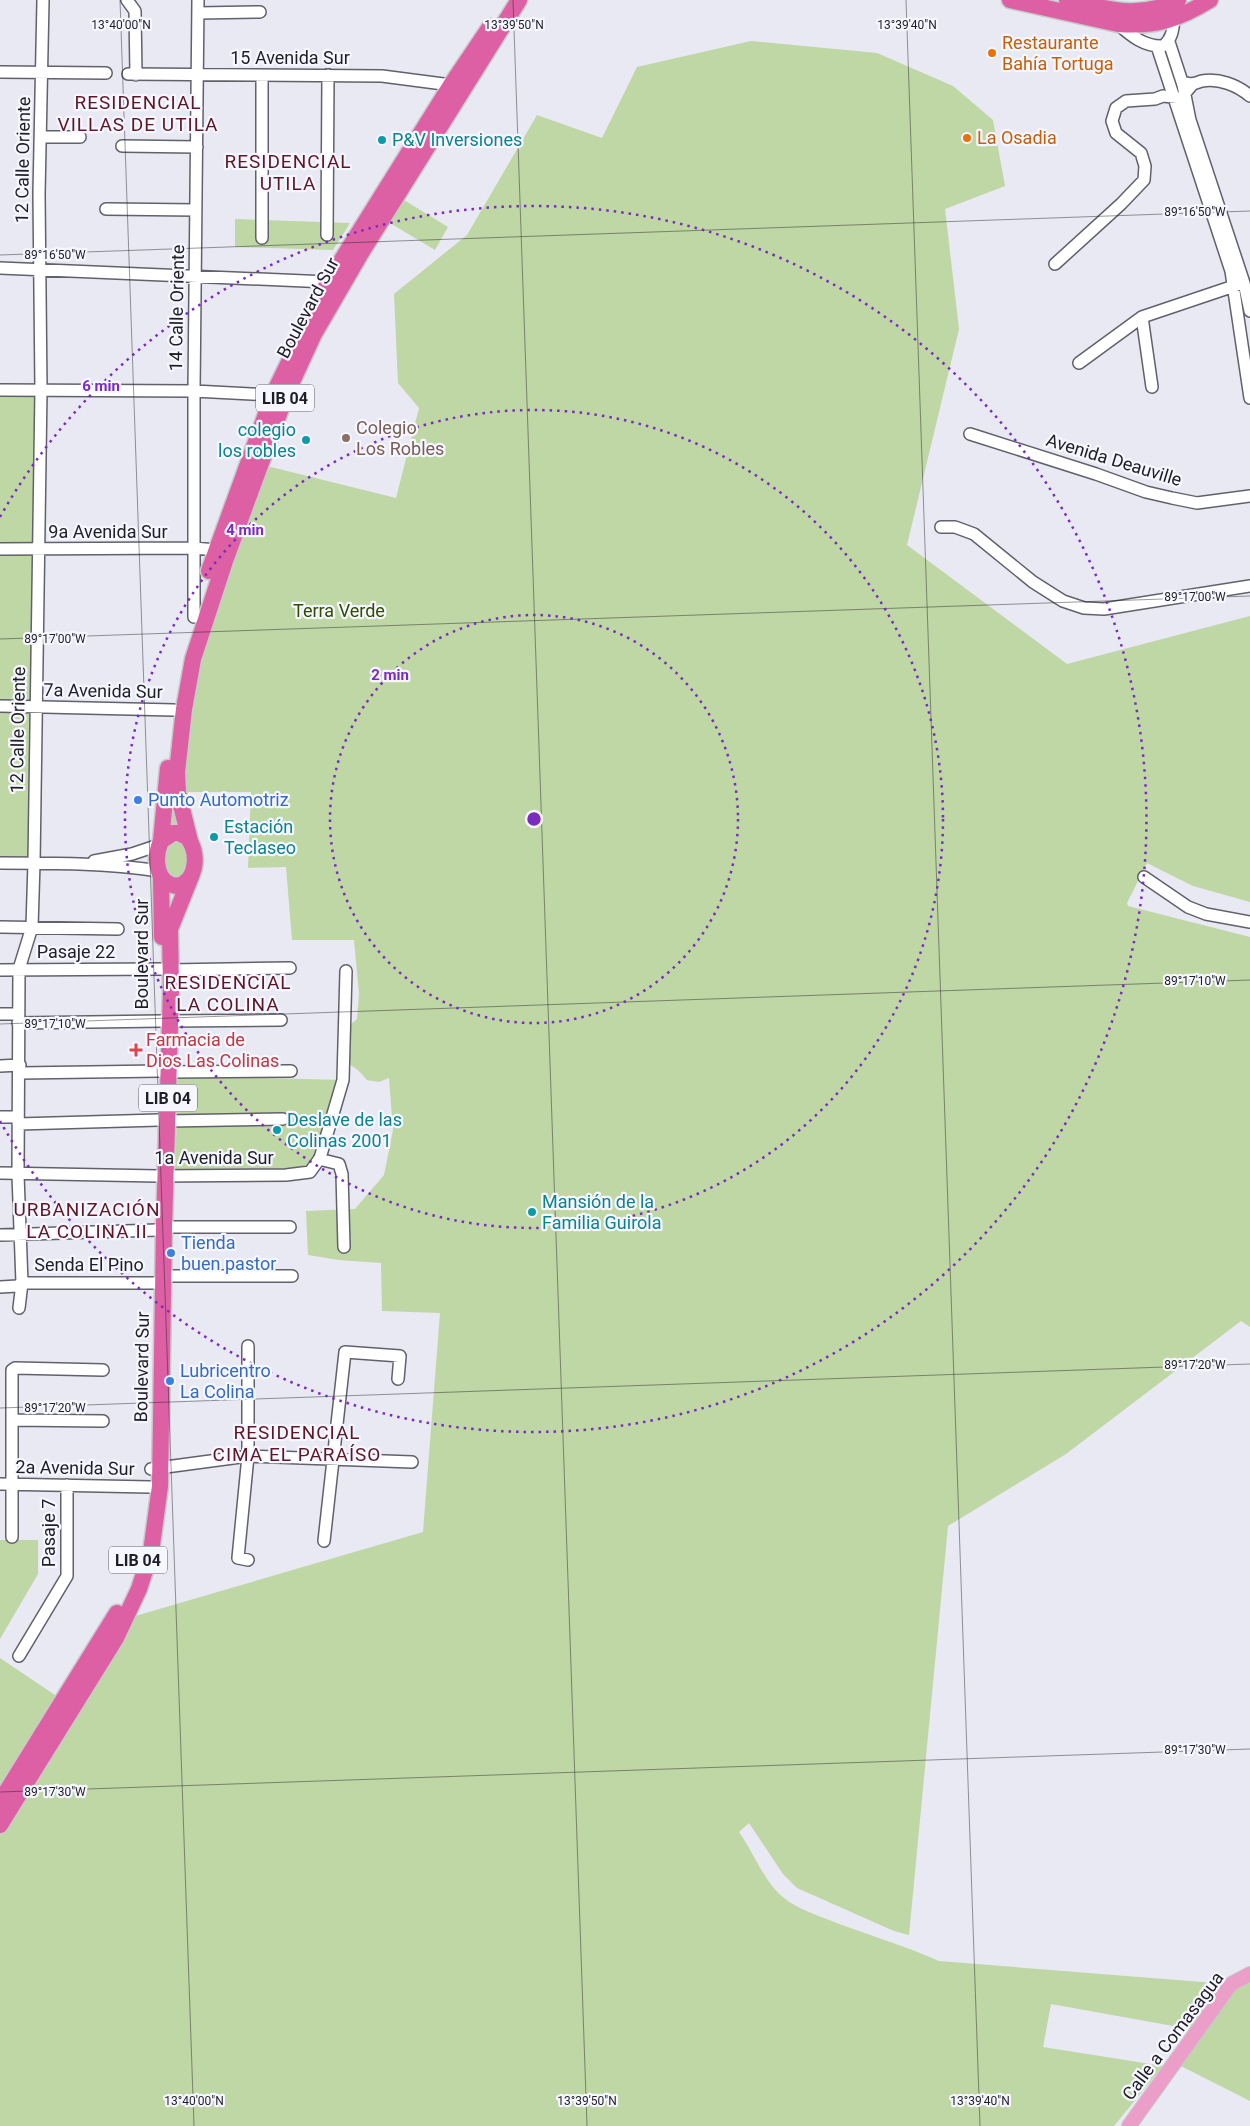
<svg xmlns="http://www.w3.org/2000/svg" width="1250" height="2126" font-family="Roboto,sans-serif">
  <style>
    .green { fill: #bfd6a5 }
    .lines { fill: none; stroke-linecap: round; stroke-linejoin: round }
    .minor-casing { stroke: #60616a; stroke-width: 14 }
    .major-casing { stroke: #c9c9ca; stroke-width: 16 }
    .highway-casing { stroke: #c9c9ca; stroke-width: 19 }
    .minor { stroke: #fff; stroke-width: 11 }
    .major { stroke: #eb9fc8; stroke-width: 14 }
    .highway { stroke: #dd5fa4; stroke-width: 16 }
    .ticks { fill: none; stroke: #1f1f23; stroke-width: 1; stroke-opacity: 0.45 }
    .ring { fill: none; stroke: #7b2cbf; stroke-width: 2.5; stroke-dasharray: 2.5 5 }
    .food-dot { fill: #e8710a; stroke: #f5f6ff; stroke-width: 2 }
    .culture-dot { fill: #0f9aa8; stroke: #f5f6ff; stroke-width: 2 }
    .education-dot { fill: #8d6e63; stroke: #f5f6ff; stroke-width: 2 }
    .shop-dot { fill: #3f7fe0; stroke: #f5f6ff; stroke-width: 2 }
    .health-dot { fill: #e0444e; stroke: #f5f6ff; stroke-width: 2 }
    .labels { text-anchor: middle; stroke-width: 4.5; stroke-linejoin: round; paint-order: stroke }
    .shield { fill: #f5f6ff; stroke: #5f6065; stroke-width: 1 }
    .shield-label { font-size: 16px; font-weight: bold; fill: #1f1f23 }
    .food-label { font-size: 18px; fill: #c56008; stroke: #f5f6ff; text-anchor: start }
    .street-label { font-size: 18px; fill: #1f1f23; stroke: #f5f6ff }
    .culture-label { font-size: 18px; fill: #0d838f; stroke: #f5f6ff; text-anchor: start }
    .education-label { font-size: 18px; fill: #785e54; stroke: #f5f6ff; text-anchor: start }
    .park-label { font-size: 18px; fill: #314c01; stroke: #f5f6ff }
    .shop-label { font-size: 18px; fill: #366cbe; stroke: #f5f6ff; text-anchor: start }
    .health-label { font-size: 18px; fill: #be3a42; stroke: #f5f6ff; text-anchor: start }
    .neighbourhood-label { font-size: 19px; letter-spacing: 1px; fill: #5e1824; stroke: #f5f6ff }
    .ticks-label { font-size: 12px; text-anchor: middle; fill: #1f1f23; stroke: #f5f6ff; stroke-width: 4.5; stroke-linejoin: round; paint-order: stroke }
    .centre { fill: #7b2cbf; stroke: #f5f6ff; stroke-width: 2.5 }
    .ring-label { font-size: 15px; text-anchor: middle; font-weight: bold; fill: #7b2cbf; stroke: #f5f6ff; stroke-width: 4.5; stroke-linejoin: round; paint-order: stroke }
  </style>
  <rect width="100%" height="100%" fill="#e8e9f3"/>
  <path class="green" d="M751,41L877,53L953,86L993,120L1005,186L945,209L959,329L907,545L1067,664L1250,616V902L1193,886L1147,863L1127,903L1128,906L1250,937V1327L1241,1321L1066,1454L948,1526L909,1935L894,1931L797,1888L783,1874L749,1823L739,1832C754,1853 764,1882 784,1898C796,1908 814,1914 829,1920C865,1934 903,1945 939,1961L1227,1984L1190,2029L1051,2004L1043,2047L1163,2066L1114,2126H0V1829L132,1617L423,1532L440,1313L382,1311L381,1263L339,1260L308,1255L306,1211L355,1209L384,1175L393,1130L389,1078L379,1082L367,1080L358,1070L346,1062L347,1028L357,1019L359,994L354,940H292L286,867L248,868L251,792H174L181,825L170,826L168,824L201,645L265,469L271,467L396,498L419,408L398,383L394,294L467,235L537,115L602,138L637,67Z
    M404,200L448,227L435,250L390,223Z
    M235,219L350,223L333,250L235,247Z
    M0,394L37,395L34,544H0Z
    M0,554L35,555L32,702L0,701Z
    M0,709H32V860H0Z
    M174,838L183,842C187,854 192,877 174,879L165,871L163,850Z
    M178,1076L343,1080L321,1155L301,1174L175,1175Z
    M0,1540H38V1574L0,1639Z
    M0,1658L58,1697L0,1793Z
    M1240,1978L1250,1979V2101L1173,2062Z"/>
  <g class="lines">
    <defs>
      <path id="minor" d="M127,0L135,11L136,75
        M198,13L260,12
        M1118,24C1131,36 1145,47 1163,46C1172,39 1173,30 1174,19
        M1169,42L1183,85L1190,120L1244,283L1250,311
        M1157,46L1231,271L1250,398
        M0,72L106,73
        M128,74L382,76L451,85
        M262,76V238
        M1186,83C1193,85 1195,83 1202,81C1219,78 1237,85 1250,96
        M41,137H80
        M122,146L197,147
        M106,209L196,210
        M327,235L328,75
        M1055,264L1121,204L1144,180L1145,166L1141,153L1116,133L1112,121L1116,108L1126,101L1155,99L1163,96L1181,98L1192,85
        M0,268L328,282
        M1142,317L1152,387
        M1079,363L1142,317L1240,284
        M0,390L194,391L273,395
        M970,434L1096,474L1146,492L1172,498L1197,503L1250,496
        M941,527H955L974,534L1033,582L1063,601L1084,608L1104,609L1250,586
        M0,549L194,548L216,550
        M194,617V391L198,0
        M0,706L174,710
        M94,861L132,854L159,845
        M0,863C53,863 106,863 159,871
        M1144,877L1188,907L1206,914L1250,922
        M0,927L118,929
        M0,970L162,969
        M171,970L290,968
        M0,1014H18
        M170,1021L281,1020
        M18,1023L162,1021
        M0,1066L20,1065
        M169,1072L291,1071
        M20,1073L160,1071
        M0,1117H18
        M167,1121L283,1119
        M18,1124L159,1120
        M319,1159L339,1164L342,1174L344,1247
        M0,1173L158,1176L286,1175L310,1172L320,1158L343,1080L346,971
        M164,1227H290
        M0,1235L157,1230
        M163,1276H292
        M0,1287L17,1286L22,1283H156
        M19,1308L22,1283L18,1175L19,969L32,927L34,863L41,390L39,194L43,0
        M248,1346V1456L238,1558L248,1560
        M13,1420L103,1421
        M151,1469L248,1456L412,1462
        M0,1484L150,1487
        M12,1537V1370L15,1368L103,1370
        M324,1541L345,1352L400,1356L398,1379
        M19,1656L67,1576V1485"/>
      <path id="major" d="M1129,2126L1231,1984L1250,1974"/>
      <path id="highway" d="M1010,0L1118,24C1156,27 1179,19 1210,0
        M1067,0C1107,9 1139,20 1178,0
        M209,571L273,395L328,282L451,85L490,27
        M173,833H179L187,837C199,852 198,881 177,886C155,884 154,857 161,841Z
        M161,841L168,768
        M190,841L178,793L177,772L184,709L193,659L225,561L286,395L314,334L361,253L519,0
        M161,877L162,937
        M0,1802L117,1613
        M0,1825L116,1638L139,1589L151,1552L160,1486L164,1227L171,990L170,929L192,874"/>
    </defs>
    <use href="#minor" class="minor-casing"/>
    <use href="#major" class="major-casing"/>
    <use href="#highway" class="highway-casing"/>
    <use href="#minor" class="minor"/>
    <use href="#major" class="major"/>
    <use href="#highway" class="highway"/>
  </g>
  <path class="ticks" d="M120,0L194,2126M513,0L587,2126M906,0L980,2126M0,255L1250,211M0,639L1250,596M0,1024L1250,980M0,1408L1250,1364M0,1792L1250,1749"/>
  <g class="ring">
    <circle cx="534" cy="819" r="204"/>
    <circle cx="534" cy="819" r="409"/>
    <path d="M0 517A613 613 0 1 1 0 1121"/>
  </g>
  <g class="food-dot">
    <circle cx="992" cy="53" r="5"/>
    <circle cx="967" cy="138" r="5"/>
  </g>
  <g class="culture-dot">
    <circle cx="382" cy="140" r="5"/>
    <circle cx="306" cy="440" r="5"/>
    <circle cx="214" cy="837" r="5"/>
    <circle cx="277" cy="1130" r="5"/>
    <circle cx="532" cy="1212" r="5"/>
  </g>
  <circle class="education-dot" cx="346" cy="438" r="5"/>
  <g class="shop-dot">
    <circle cx="138" cy="800" r="5"/>
    <circle cx="171" cy="1253" r="5"/>
    <circle cx="170" cy="1381" r="5"/>
  </g>
  <path class="health-dot" d="M133.5 1042.5h5v5h5v5h-5v5h-5v-5h-5v-5h5z"/>
  <g class="labels">
    <g class="shield">
      <rect x="256" y="384.5" width="58" height="27" rx="4"/>
      <rect x="139" y="1084.5" width="58" height="27" rx="4"/>
      <rect x="109" y="1546.5" width="58" height="27" rx="4"/>
    </g>
    <g class="shield-label">
      <text x="285" y="404">LIB 04</text>
      <text x="168" y="1104">LIB 04</text>
      <text x="138" y="1566">LIB 04</text>
    </g>
    <g class="food-label">
      <text x="1002" y="49">Restaurante<tspan x="1002" dy="21">Bahía Tortuga</tspan></text>
      <text x="977" y="144">La Osadia</text>
    </g>
    <g class="street-label">
      <text x="290" y="64">15 Avenida Sur</text>
      <text transform="translate(23 160) rotate(-89)" y="6">12 Calle Oriente</text>
      <text transform="translate(177 308) rotate(-89)" y="6">14 Calle Oriente</text>
      <text transform="translate(308 308) rotate(-62)" y="6">Boulevard Sur</text>
      <text transform="translate(1114 460) rotate(17)" y="6">Avenida Deauville</text>
      <text x="108" y="538">9a Avenida Sur</text>
      <text transform="translate(103 691) rotate(1)" y="6">7a Avenida Sur</text>
      <text transform="translate(18 730) rotate(-89)" y="6">12 Calle Oriente</text>
      <text x="76" y="958">Pasaje 22</text>
      <text transform="translate(142 954) rotate(-90)" y="6">Boulevard Sur</text>
      <text x="214" y="1164">1a Avenida Sur</text>
      <text x="89" y="1271">Senda El Pino</text>
      <text transform="translate(142 1367) rotate(-89)" y="6">Boulevard Sur</text>
      <text transform="translate(75 1468) rotate(1)" y="6">2a Avenida Sur</text>
      <text transform="translate(49 1533) rotate(-90)" y="6">Pasaje 7</text>
      <text transform="translate(1173 2036) rotate(-53)" y="6">Calle a Comasagua</text>
    </g>
    <g class="culture-label">
      <text x="392" y="146">P&amp;V Inversiones</text>
      <text x="296" y="436" text-anchor="end">colegio<tspan x="296" dy="21">los robles</tspan></text>
      <text x="224" y="833">Estación<tspan x="224" dy="21">Teclaseo</tspan></text>
      <text x="287" y="1126">Deslave de las<tspan x="287" dy="21">Colinas 2001</tspan></text>
      <text x="542" y="1208">Mansión de la<tspan x="542" dy="21">Familia Guirola</tspan></text>
    </g>
    <g class="education-label">
      <text x="356" y="434">Colegio<tspan x="356" dy="21">Los Robles</tspan></text>
    </g>
    <g class="park-label">
      <text x="339" y="617">Terra Verde</text>
    </g>
    <g class="shop-label">
      <text x="148" y="806">Punto Automotriz</text>
      <text x="181" y="1249">Tienda<tspan x="181" dy="21">buen pastor</tspan></text>
      <text x="180" y="1377">Lubricentro<tspan x="180" dy="21">La Colina</tspan></text>
    </g>
    <g class="health-label">
      <text x="146" y="1046">Farmacia de<tspan x="146" dy="21">Dios Las Colinas</tspan></text>
    </g>
    <g class="neighbourhood-label">
      <text x="138" y="109">RESIDENCIAL<tspan x="138" dy="22">VILLAS DE UTILA</tspan></text>
      <text x="288" y="168">RESIDENCIAL<tspan x="288" dy="22">UTILA</tspan></text>
      <text x="228" y="989">RESIDENCIAL<tspan x="228" dy="22">LA COLINA</tspan></text>
      <text x="87" y="1216">URBANIZACIÓN<tspan x="87" dy="22">LA COLINA II</tspan></text>
      <text x="297" y="1439">RESIDENCIAL<tspan x="297" dy="22">CIMA EL PARAÍSO</tspan></text>
    </g>
  </g>
  <g class="ticks-label">
    <text x="121" y="29">13°40'00"N</text>
    <text x="514" y="29">13°39'50"N</text>
    <text x="907" y="29">13°39'40"N</text>
    <text x="1195" y="216">89°16'50"W</text>
    <text x="55" y="259">89°16'50"W</text>
    <text x="1195" y="601">89°17'00"W</text>
    <text x="55" y="643">89°17'00"W</text>
    <text x="1195" y="985">89°17'10"W</text>
    <text x="55" y="1028">89°17'10"W</text>
    <text x="1195" y="1369">89°17'20"W</text>
    <text x="55" y="1412">89°17'20"W</text>
    <text x="1195" y="1754">89°17'30"W</text>
    <text x="55" y="1796">89°17'30"W</text>
    <text x="194" y="2105">13°40'00"N</text>
    <text x="587" y="2105">13°39'50"N</text>
    <text x="980" y="2105">13°39'40"N</text>
  </g>
  <circle cx="534" cy="819" r="8" class="centre"/>
  <g class="ring-label">
    <text x="101" y="391">6 min</text>
    <text x="245" y="535">4 min</text>
    <text x="390" y="680">2 min</text>
  </g>
</svg>
